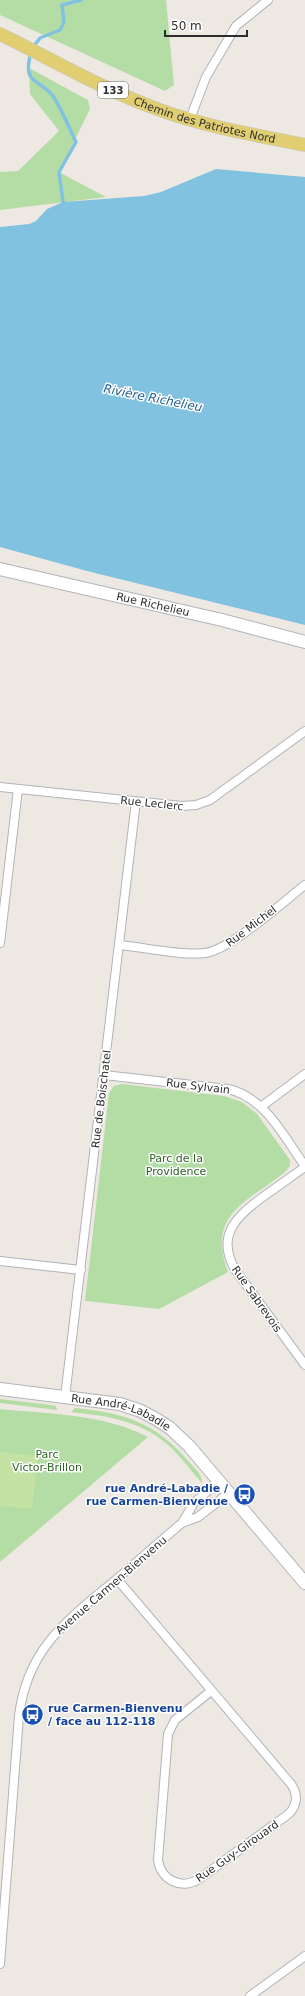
<svg xmlns="http://www.w3.org/2000/svg" width="305" height="1996" font-family="'DejaVu Sans',sans-serif">
  <style>
    .green { fill: #b4dca5 }
    .pitch { fill: #c3e2a3 }
    .water { fill: #82c2e1 }
    .lines { fill: none; stroke-linecap: round; stroke-linejoin: round }
    .stream { stroke: #82c2e1; stroke-width: 3.5 }
    .street-casing { stroke: #b2b3bb; stroke-width: 10 }
    .secondary-casing { stroke: #b2b3bb; stroke-width: 14 }
    .primary-casing { stroke: #c8c8c8; stroke-width: 14 }
    .street { stroke: #fff; stroke-width: 8 }
    .secondary { stroke: #fff; stroke-width: 12 }
    .primary { stroke: #e1ce73; stroke-width: 13 }
    .labels { text-anchor: middle; stroke-width: 3; stroke-linejoin: round; paint-order: stroke }
    .shield { fill: #fff; stroke: #6c6c6c; stroke-width: 1 }
    .shield-label { font-size: 10px; font-weight: bold; fill: #2d2d2d }
    .street-label { font-size: 11px; fill: #2d2d2d; stroke: #fff }
    .park-label { font-size: 11px; fill: #2d6324; stroke: #fff }
    .transit-label { font-size: 11px; font-weight: bold; fill: #164399; stroke: #fff; text-anchor: end }
    .water-label { font-size: 12px; font-style: italic; fill: #1f6190; stroke: #fff }
  </style>
  <rect width="100%" height="100%" fill="#ede9e2"/>
  <path class="green" d="M0,0H166L174,85L165,91L0,15Z
    M29,68L88,100L90,109L59,172L106,197L0,210V172L18,171L59,131L30,94Z
    M122,1084L224,1096L242,1102L257,1114L290,1160V1166L285,1172C248,1202 206,1213 228,1272L159,1309L85,1301L109,1093L114,1086Z
    M0,1399L51,1405L56,1406L57,1410L0,1403Z
    M75,1408C126,1413 156,1423 190,1463C195,1469 203,1475 202,1483C190,1470 180,1455 167,1444C139,1420 106,1416 71,1412Z
    M0,1409C48,1414 105,1414 148,1437L0,1562Z"/>
  <path class="pitch" d="M0,1452L38,1456L32,1509L0,1506Z"/>
  <path class="water" d="M216,169L305,177V625L87,571L0,547V227L29,224L36,221L47,209L63,202L144,196L161,192Z"/>
  <g class="lines">
    <path class="stream" d="M33,47L40,38L60,30L64,22L62,5L81,0
      M31,53C22,84 38,78 52,95C59,103 70,130 76,142L59,172L63,202"/>
    <defs>
      <path id="street" d="M190,119L206,77L236,26L268,0
        M0,787L182,806L196,805L210,800L305,731
        M0,943L18,789
        M119,945C143,947 182,956 205,953C230,950 283,902 305,885
        M104,1075L228,1089C265,1097 284,1137 305,1166
        M262,1106L305,1074
        M305,1167C292,1176 280,1185 267,1194C238,1214 214,1235 236,1271L305,1365
        M0,1261L81,1270
        M65,1397L136,801
        M182,1523L194,1503L219,1481
        M117,1579L291,1784C299,1795 297,1808 286,1816L199,1879C181,1890 161,1880 158,1860L168,1734L175,1720L211,1691
        M0,1964L19,1716C27,1650 65,1622 112,1583C136,1563 158,1543 182,1523L198,1517L229,1493
        M250,1996L305,1956"/>
      <g id="secondary">
        <path id="s1" d="M0,569L222,620L305,642"/>
        <path id="s2" d="M0,1389L120,1404L141,1411L156,1419L170,1428L189,1446L305,1583"/>
      </g>
      <g id="primary">
        <path id="s3" d="M0,34C53,60 104,90 160,110C207,127 256,135 305,145"/>
      </g>
    </defs>
    <use href="#street" class="street-casing"/>
    <use href="#secondary" class="secondary-casing"/>
    <use href="#primary" class="primary-casing"/>
    <use href="#street" class="street"/>
    <use href="#secondary" class="secondary"/>
    <use href="#primary" class="primary"/>
  </g>
  <defs>
    <symbol id="bus-disc" viewBox="-11 -11 22 22"><circle r="9.5" fill="#1a4fb4" stroke="#fff"/><path d="M-5-6H5V4H4V6H2V4H-2V6H-4V4H-5ZM-3.5-4V0h7V-4ZM-3.5 1.2v1.5H-2V1.2ZM2 1.2v1.5H3.5V1.2Z" fill="#fff"/></symbol>
  </defs>
  <g fill-rule="evenodd">
    <use href="#bus-disc" x="232" y="1482" width="25" height="25"/>
    <use href="#bus-disc" x="20" y="1702" width="25" height="25"/>
  </g>
  <g class="labels">
    <rect class="shield" x="98" y="82" width="30" height="16" rx="3"/>
    <g class="shield-label">
      <text x="113" y="94">133</text>
    </g>
    <g class="street-label">
      <text dy="4" stroke="none"><textPath href="#s3" startOffset="223">Chemin des Patriotes Nord</textPath></text>
      <text dy="4" stroke="none"><textPath href="#s1" startOffset="157">Rue Richelieu</textPath></text>
      <text transform="translate(152 803) rotate(6)" y="4">Rue Leclerc</text>
      <text transform="translate(251 926) rotate(-37)" y="4">Rue Michel</text>
      <text transform="translate(198 1086) rotate(7)" y="4">Rue Sylvain</text>
      <text transform="translate(101 1099) rotate(-83)" y="4">Rue de Boischatel</text>
      <text transform="translate(257 1299) rotate(55)" y="4">Rue Sabrevois</text>
      <text dy="4" stroke="none"><textPath href="#s2" startOffset="124">Rue André-Labadie</textPath></text>
      <text transform="translate(111 1585) rotate(-41)" y="4">Avenue Carmen-Bienvenu</text>
      <text transform="translate(237 1851) rotate(-35)" y="4">Rue Guy-Girouard</text>
    </g>
    <g class="park-label">
      <text x="176" y="1162">Parc de la<tspan x="176" dy="13">Providence</tspan></text>
      <text x="47" y="1458">Parc<tspan x="47" dy="13">Victor-Brillon</tspan></text>
    </g>
    <g class="transit-label">
      <text x="228" y="1492">rue André-Labadie /<tspan x="228" dy="13">rue Carmen-Bienvenue</tspan></text>
      <text x="48" y="1712" text-anchor="start">rue Carmen-Bienvenu<tspan x="48" dy="13">/ face au 112-118</tspan></text>
    </g>
    <g class="water-label">
      <text transform="translate(153 398) rotate(11)" y="4">Rivière Richelieu</text>
    </g>
  </g>
  <path d="M165 30v6h82v-6" fill="none" stroke="#2d2d2d" stroke-width="2"/>
  <text x="171" y="30" font-size="12" fill="#2d2d2d" stroke="#ffffff" stroke-width="3" paint-order="stroke">50 m</text>
</svg>
